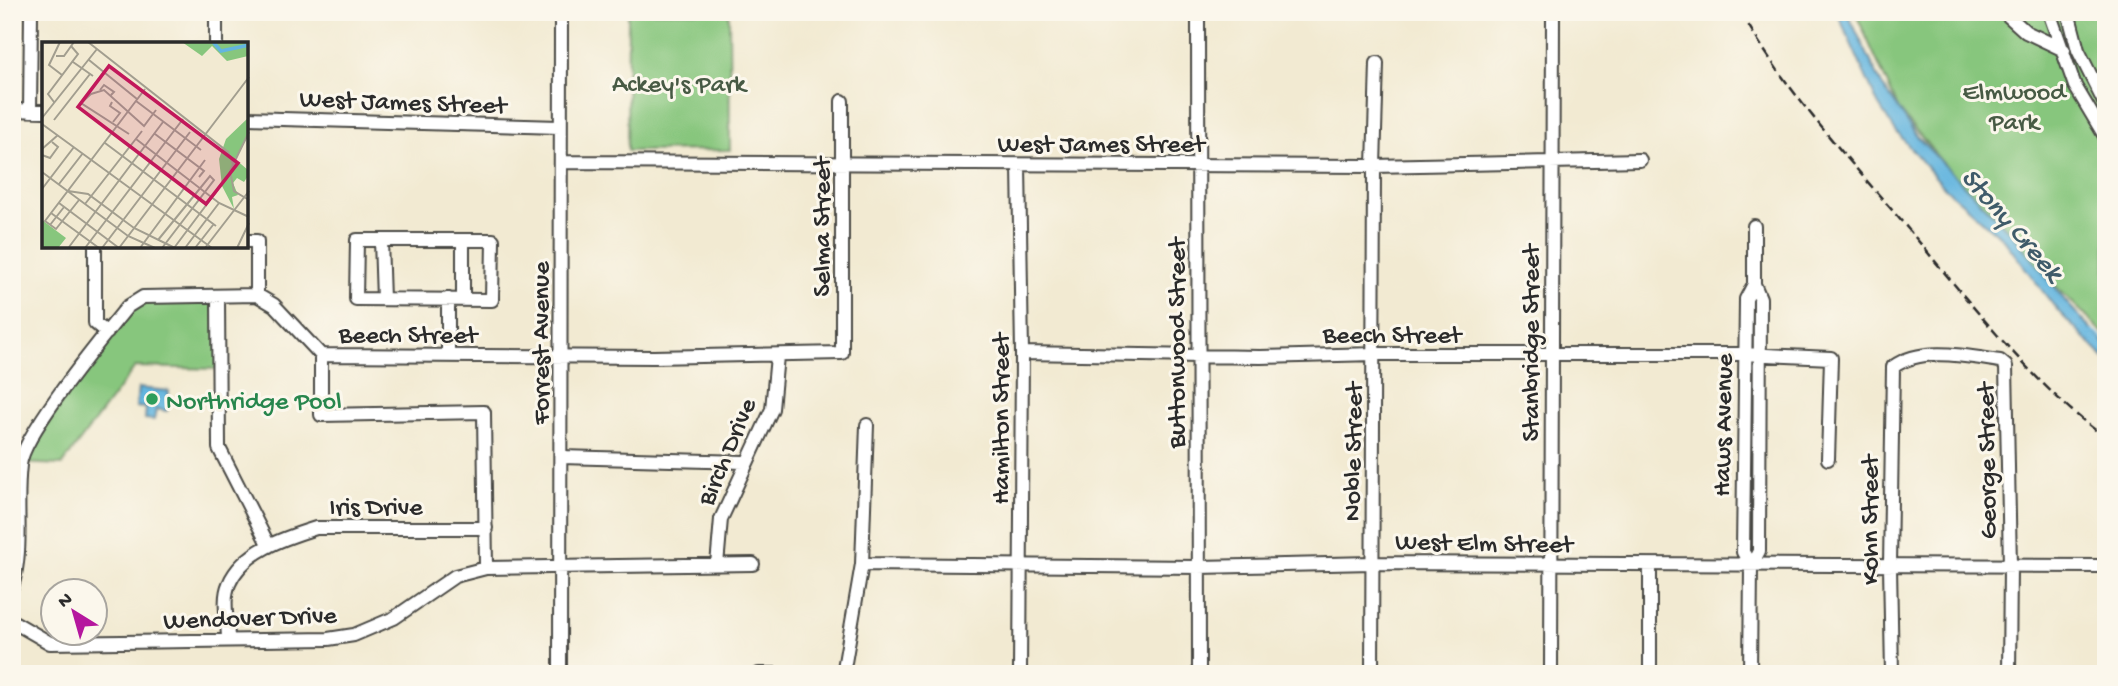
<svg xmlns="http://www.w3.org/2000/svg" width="2118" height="686" font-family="'Gochi Hand',sans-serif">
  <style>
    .green { fill: #87c67d; stroke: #597854; stroke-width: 2 }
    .water { fill: #63b5df; stroke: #477085; stroke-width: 2 }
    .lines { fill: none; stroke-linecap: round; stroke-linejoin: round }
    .stream { stroke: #63b5df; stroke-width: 2.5 }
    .minor-casing { stroke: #494844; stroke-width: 16 }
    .minor { stroke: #fff; stroke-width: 12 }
    .rail { stroke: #2b2b2b; stroke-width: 2.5; stroke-dasharray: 10 5; stroke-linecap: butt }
    .leisure-dot { fill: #2e9e5b; stroke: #fbf7ec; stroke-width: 2.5 }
    .labels { text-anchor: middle; stroke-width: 6; stroke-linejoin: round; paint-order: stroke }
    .park-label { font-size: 26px; fill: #475a44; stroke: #fbf7ec }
    .street-label { font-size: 26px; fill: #2b2b2b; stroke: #fbf7ec }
    .leisure-label { font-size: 26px; fill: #27864d; stroke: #fbf7ec; text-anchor: start }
    .water-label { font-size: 28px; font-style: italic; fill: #3f5b6a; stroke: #fbf7ec }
    .inset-river { fill: none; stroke: #63b5df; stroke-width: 3.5 }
    .inset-road { fill: none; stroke: #a29e8f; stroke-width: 2 }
    .view { fill: #c2185b; fill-opacity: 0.15; stroke: #c2185b; stroke-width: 3.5 }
    .inset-edge { fill: none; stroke: #2b2b2b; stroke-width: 3.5 }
  </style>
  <rect width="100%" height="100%" fill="#fbf7ec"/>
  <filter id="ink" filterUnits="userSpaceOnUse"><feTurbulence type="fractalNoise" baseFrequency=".0143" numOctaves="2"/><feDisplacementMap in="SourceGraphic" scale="14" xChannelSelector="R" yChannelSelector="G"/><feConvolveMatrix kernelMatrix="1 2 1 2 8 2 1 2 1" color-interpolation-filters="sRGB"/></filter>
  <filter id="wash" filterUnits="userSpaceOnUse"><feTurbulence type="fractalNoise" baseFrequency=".00686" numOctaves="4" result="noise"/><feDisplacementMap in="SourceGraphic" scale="28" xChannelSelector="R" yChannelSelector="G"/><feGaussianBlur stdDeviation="1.57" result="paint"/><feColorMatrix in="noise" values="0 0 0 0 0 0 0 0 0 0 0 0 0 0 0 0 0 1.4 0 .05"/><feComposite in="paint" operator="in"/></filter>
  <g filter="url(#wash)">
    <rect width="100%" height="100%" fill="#f2ead2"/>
    <path class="green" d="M628,12H729L730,150L627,151Z
      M1855,12H2106V336L1993,224L1899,110Z
      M143,297H218V369L135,367L62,465L20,463L107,333Z"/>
    <path class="water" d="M1837,12H1847L1882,85L1918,138L2013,235L2067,303L2106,345V360L2057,310L2004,240L1944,187L1894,129L1878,104Z
      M138,388L169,391L167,411L156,409L154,420L145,419L146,408L136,407Z"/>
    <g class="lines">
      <path class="stream" d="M2092,330L2106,342"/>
    </g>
  </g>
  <g filter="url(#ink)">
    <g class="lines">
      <defs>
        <path id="minor" d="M1198,12L1199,674
          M2004,12L2026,32L2064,50
          M2049,12L2075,86L2106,138
          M2068,12L2078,50L2106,106
          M216,44V12
          M12,110L44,111
          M30,111L31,12
          M247,118L559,127
          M562,162L1374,166L1640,160
          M1019,165L1022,353L1020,674
          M357,240H493L492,300L356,299Z
          M381,240L383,299
          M247,241H257V295
          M95,247V323L107,333
          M218,297L219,448L269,546
          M448,299V356
          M463,299V240
          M1022,353L1260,357L1375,354H1745L1831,358L1828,459
          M321,355V415L484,412L486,568
          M561,457L744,462
          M862,564L1199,567L1372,563L2106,566
          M717,565L721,519L772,409L777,356
          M1751,566L1743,552L1746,299L1754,284
          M12,587C24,547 15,506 20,465C23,433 104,336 127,307L143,297L257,295L274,305L321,355L654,357L842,353V101
          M12,621L50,643L328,639L354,635L394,618L455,576L486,568L753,564
          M228,639C228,623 222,599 229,584C243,551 284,538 316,528H486
          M560,674L561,12
          M759,674H787
          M843,674L862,564L867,425
          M1372,674L1374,166L1377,63
          M1551,674L1553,12
          M1650,674V565
          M1750,674L1751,566L1759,551L1760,298L1754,284V226
          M1892,674L1890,566L1893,367C1921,346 1966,356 2000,361L2006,366L2010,566L2009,674"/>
      </defs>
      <use href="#minor" class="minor-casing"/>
      <use href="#minor" class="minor"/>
      <path class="rail" d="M1741,12C1786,93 1850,160 1909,230C1967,299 2033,385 2106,438"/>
    </g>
  </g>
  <circle class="leisure-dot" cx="152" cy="399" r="7"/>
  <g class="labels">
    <g class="park-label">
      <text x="679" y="91">Ackey's Park</text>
      <text x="2014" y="99">Elmwood<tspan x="2014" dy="30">Park</tspan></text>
    </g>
    <g class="street-label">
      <text transform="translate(403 100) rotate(2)" y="9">West James Street</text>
      <text x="1101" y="151">West James Street</text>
      <text transform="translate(820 227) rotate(-90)" y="9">Selma Street</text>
      <text x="408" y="342">Beech Street</text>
      <text x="1392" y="342">Beech Street</text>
      <text transform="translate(539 343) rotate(-90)" y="9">Forrest Avenue</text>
      <text transform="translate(1175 343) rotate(-90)" y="9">Buttonwood Street</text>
      <text transform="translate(1529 343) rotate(-90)" y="9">Stanbridge Street</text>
      <text transform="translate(999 419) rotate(-90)" y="9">Hamilton Street</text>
      <text transform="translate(1721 425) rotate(-89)" y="9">Haws Avenue</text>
      <text transform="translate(725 451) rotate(-67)" y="9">Birch Drive</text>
      <text transform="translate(1351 452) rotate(-89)" y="9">Noble Street</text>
      <text transform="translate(1985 461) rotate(-91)" y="9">George Street</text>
      <text x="376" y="514">Iris Drive</text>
      <text transform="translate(1868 520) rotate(-90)" y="9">Kohn Street</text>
      <text transform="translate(1484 541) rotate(1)" y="9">West Elm Street</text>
      <text transform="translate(250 616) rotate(-2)" y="9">Wendover Drive</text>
    </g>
    <g class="leisure-label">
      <text x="166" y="408">Northridge Pool</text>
    </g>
    <g class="water-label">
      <text transform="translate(2014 223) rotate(49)" y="10">Stony Creek</text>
    </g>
  </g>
  <g transform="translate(42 42)">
    <rect width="206" height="206" fill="#f2ead2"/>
    <path d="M140,0H206V14L185,19L170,4L160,14ZM206,76V94L193,117L206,128V134L202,140L195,136L191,141L196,153L190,155L192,167L180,144L177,117L184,97ZM0,178L24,196L16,206H0Z" fill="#87c67d"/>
    <path class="inset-river" d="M171,0L179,9L207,3"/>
    <path class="inset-road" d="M18,0L7,23L20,33M46,0L186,110L191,122M14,14H22L32,0M47,18L95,57M31,20L51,34M58,48L62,43L72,50L69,53M94,59L159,108M12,60L6,52L36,12L29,4M70,60L68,64L78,71L71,80M0,76L55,7M12,78L48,32M0,82L170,206M207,90L188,129L192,149L207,158M87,92L39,61L49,52L62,48L102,84L114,68M113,92L162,129L157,135M94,97L177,161L207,175M63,101L174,184M0,107L16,93M0,113L8,116L16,105L10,100M0,130L86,194L113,206M17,142L41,111M0,147L32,105M26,149L46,152L92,186L133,206M37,158L14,187L3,179L103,47M17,161L77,206M43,162L100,89M9,171L57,206M8,183L22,165M116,198L168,134L172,138L120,206M27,205L121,80M43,206L141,77M60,206L148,90M77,206L207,35M98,206L163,118M132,206L174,150M143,206L177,161M153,206L171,183M163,206L207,149M195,206L207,181"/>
    <path class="view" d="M67,24L196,121L164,162L36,65Z"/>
    <rect width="206" height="206" class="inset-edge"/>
  </g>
  <rect width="2118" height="686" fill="none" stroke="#fbf7ec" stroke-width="42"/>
  <g transform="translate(74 612) rotate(323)"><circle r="33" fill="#fbf7ec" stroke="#a8a59f" stroke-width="2"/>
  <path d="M0-5L12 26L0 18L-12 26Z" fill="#b5179e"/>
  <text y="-10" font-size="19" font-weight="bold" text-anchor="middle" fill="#2b2b2b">N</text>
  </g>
</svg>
